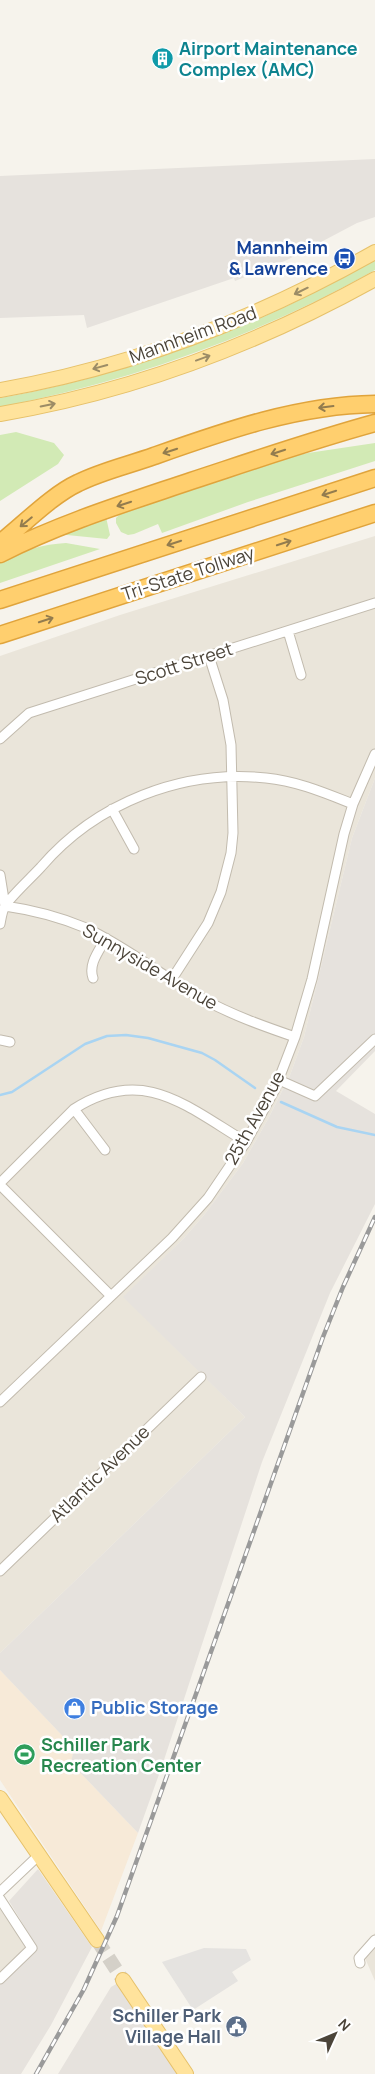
<svg xmlns="http://www.w3.org/2000/svg" width="375" height="2074" font-family="Manrope,sans-serif">
  <style>
    .residential { fill: #eae5da }
    .commercial { fill: #f7ead8 }
    .industrial { fill: #e6e2dd }
    .green { fill: #d2eab5 }
    .parking { fill: #e5e3e0 }
    .lines { fill: none; stroke-linecap: round; stroke-linejoin: round }
    .stream { stroke: #a9d4f2; stroke-width: 2.5 }
    .primary-tunnel { stroke: #d4d0c8; stroke-width: 14; stroke-dasharray: 14 7; stroke-linecap: butt }
    .minor-casing { stroke: #c2bbae; stroke-width: 11 }
    .primary-casing { stroke: #e6c16a; stroke-width: 16 }
    .motorway-casing { stroke: #e0a43c; stroke-width: 19 }
    .minor { stroke: #fff; stroke-width: 9 }
    .primary { stroke: #ffe39c; stroke-width: 14 }
    .motorway { stroke: #ffcf6e; stroke-width: 16 }
    .rail-casing { stroke: #9a9a9a; stroke-width: 4.5 }
    .rail { stroke: #fff; stroke-width: 2.5; stroke-dasharray: 8; stroke-linecap: butt }
    .oneway { stroke: #9c8c66 }
    .oneway2 { stroke: #937c4e }
    .labels { text-anchor: middle; stroke-width: 5; stroke-linejoin: round; paint-order: stroke }
    .culture-label { font-size: 18px; font-weight: bold; fill: #0d838f; stroke: #fff; text-anchor: start }
    .transit-label { font-size: 18px; font-weight: bold; fill: #164399; stroke: #fff; text-anchor: end }
    .street-label { font-size: 18px; fill: #4b4439; stroke: #fff }
    .shop-label { font-size: 18px; font-weight: bold; fill: #366cbe; stroke: #fff; text-anchor: start }
    .leisure-label { font-size: 18px; font-weight: bold; fill: #27864d; stroke: #fff; text-anchor: start }
    .service-label { font-size: 18px; font-weight: bold; fill: #4e5e75; stroke: #fff; text-anchor: end }
  </style>
  <rect width="100%" height="100%" fill="#f6f3ec"/>
  <path class="residential" d="M375,536V778L352,838L304,1037L290,1075L268,1119L243,1163L204,1215L184,1238L124,1297L245,1417L0,1653V656L120,615Z
    M0,1909L27,1946L0,1972Z
    M375,1933V1981L361,1949Z"/>
  <path class="commercial" d="M0,1670L74,1748L71,1763L138,1833L101,1931L0,1780Z"/>
  <path class="industrial" d="M375,159V217L357,223L287,260L235,281L234,278L87,328L84,315L0,318V176Z
    M375,778V1051L336,1091L375,1114V1204L330,1293L262,1462L162,1766L138,1833L71,1763L74,1748L0,1670V1653L245,1417L123,1297L184,1238L204,1215L243,1163L268,1119L290,1075L304,1037L352,838Z
    M38,1869L92,1947L51,2025L21,2074H0V1984L37,1947L9,1901Z
    M118,1983L177,2074H58L111,1987Z"/>
  <path class="green" d="M375,261V270C257,336 132,381 0,407V398C95,381 188,351 276,311C310,296 342,276 375,261Z
    M16,432L54,443L64,455L58,464L0,501V435Z
    M375,443V461L248,502L162,533L158,524L134,534L128,535L121,532L116,523V518L121,513L280,459L308,453Z
    M106,517L110,535L107,539L57,534Z
    M66,543L100,549L0,583V561C20,551 44,544 66,543Z"/>
  <path class="parking" d="M204,1948L246,1949L251,1960L232,1972L238,1981L193,2010L162,1962Z"/>
  <g class="lines">
    <path class="stream" d="M0,1095L12,1092L85,1044L107,1036L126,1035L148,1038L202,1053L215,1060L255,1088
      M281,1102L337,1127L375,1135"/>
    <path class="primary-tunnel" d="M97,1940L123,1980"/>
    <defs>
      <path id="minor" d="M288,631L301,675
        M0,739L29,713L375,603
        M112,809L134,849
        M0,875L5,906C33,910 60,917 86,928C127,947 163,977 203,999C232,1015 263,1026 295,1037
        M0,924C1,919 2,911 5,906C11,896 32,877 41,867C96,803 182,769 266,778C297,781 325,793 353,804
        M93,978C88,964 99,951 106,938
        M172,979L208,923L221,892L231,853L233,833L231,745L223,700L209,656
        M0,1040L10,1042
        M279,1080L315,1096L375,1039
        M74,1109L105,1150
        M0,1183L74,1109C143,1065 186,1106 246,1142
        M0,1185L111,1296
        M0,1402L172,1238L208,1198L246,1142L275,1089L295,1037L312,979L344,834L353,804L375,754
        M0,1571L201,1377
        M0,1892L38,1856
        M0,1899L32,1948L0,1979
        M360,1963L359,1958L375,1940"/>
      <path id="primary" d="M0,390C133,367 258,318 375,252
        M0,414C131,392 258,344 375,279
        M0,1798L97,1940
        M123,1980L186,2074"/>
      <path id="motorway" d="M0,543C23,525 52,495 78,483C102,471 129,465 154,456C225,431 298,405 375,404
        M0,554C61,523 126,503 191,481C252,461 313,440 375,423
        M0,600L375,478
        M0,635L375,513"/>
    </defs>
    <use href="#minor" class="minor-casing"/>
    <use href="#primary" class="primary-casing"/>
    <use href="#motorway" class="motorway-casing"/>
    <use href="#minor" class="minor"/>
    <use href="#primary" class="primary"/>
    <use href="#motorway" class="motorway"/>
    <defs>
      <path id="rail" d="M36,2074L84,1989L117,1916L323,1337L343,1287L375,1217"/>
    </defs>
    <use href="#rail" class="rail-casing"/>
    <use href="#rail" class="rail"/>
  </g>
  <defs><path id="oneway-shaft" d="M-6 0H5M1.5-3L5.5 0L1.5 3" fill="none" stroke-width="1.6" stroke-linecap="round" stroke-linejoin="round" transform="scale(1.25)"/></defs>
  <g class="oneway">
    <use href="#oneway-shaft" transform="translate(301 291) rotate(154)"/>
    <use href="#oneway-shaft" transform="translate(203 358) rotate(-20)"/>
    <use href="#oneway-shaft" transform="translate(100 367) rotate(165)"/>
    <use href="#oneway-shaft" transform="translate(48 405) rotate(-12)"/>
  </g>
  <g class="oneway2">
    <use href="#oneway-shaft" transform="translate(326 407) rotate(173)"/>
    <use href="#oneway-shaft" transform="translate(170 451) rotate(162)"/>
    <use href="#oneway-shaft" transform="translate(278 452) rotate(162)"/>
    <use href="#oneway-shaft" transform="translate(329 493) rotate(162)"/>
    <use href="#oneway-shaft" transform="translate(124 504) rotate(162)"/>
    <use href="#oneway-shaft" transform="translate(26 522) rotate(141)"/>
    <use href="#oneway-shaft" transform="translate(174 543) rotate(162)"/>
    <use href="#oneway-shaft" transform="translate(284 543) rotate(-18)"/>
    <use href="#oneway-shaft" transform="translate(46 620) rotate(-18)"/>
  </g>
  <defs>
    <symbol id="building-disc" viewBox="-11 -11 22 22"><circle r="9.5" fill="#0f9aa8" stroke="#fff"/><path d="M-4-6H4V6H1V3H-1V6H-4ZM-2.5-4.3h1.7v1.8h-1.7ZM.8-4.3h1.7v1.8H.8ZM-2.5-1h1.7V.8h-1.7ZM.8-1h1.7V.8H.8Z" fill="#fff"/></symbol>
    <symbol id="bus-disc" viewBox="-11 -11 22 22"><circle r="9.5" fill="#1a4fb4" stroke="#fff"/><path d="M-5-6H5V4H4V6H2V4H-2V6H-4V4H-5ZM-3.5-4V0h7V-4ZM-3.5 1.2v1.5H-2V1.2ZM2 1.2v1.5H3.5V1.2Z" fill="#fff"/></symbol>
    <symbol id="shop-disc" viewBox="-11 -11 22 22"><circle r="9.5" fill="#3f7fe0" stroke="#fff"/><path d="M-5-2.5h2.3a2.7 3.5 0 0 1 5.4 0H5L5.5 6h-11ZM-1.5-2.5h3a1.5 2.3 0 0 0-3 0Z" fill="#fff"/></symbol>
    <symbol id="stadium-disc" viewBox="-11 -11 22 22"><circle r="9.5" fill="#2e9e5b" stroke="#fff"/><path d="M0-5a6.5 5 0 1 0 0 10a6.5 5 0 1 0 0-10ZM-3.5-1.8h7v3.6h-7Z" fill="#fff"/></symbol>
    <symbol id="civic-disc" viewBox="-11 -11 22 22"><circle r="9.5" fill="#5c6f8a" stroke="#fff"/><path d="M-.6-6.5H3V-4.5H.6V-3L4-1V1h2V6H-6V1h2V-1L-.6-3ZM-1.2 2.5V6h2.4V2.5Z" fill="#fff"/></symbol>
  </defs>
  <g fill-rule="evenodd">
    <use href="#building-disc" x="150" y="46" width="25" height="25"/>
    <use href="#bus-disc" x="332" y="246" width="25" height="25"/>
    <use href="#shop-disc" x="62" y="1696" width="25" height="25"/>
    <use href="#stadium-disc" x="12" y="1742" width="25" height="25"/>
    <use href="#civic-disc" x="224" y="2014" width="25" height="25"/>
  </g>
  <g class="labels">
    <g class="culture-label">
      <text x="179" y="55">Airport Maintenance<tspan x="179" dy="21">Complex (AMC)</tspan></text>
    </g>
    <g class="transit-label">
      <text x="328" y="254">Mannheim<tspan x="328" dy="21">&amp; Lawrence</tspan></text>
    </g>
    <g class="street-label">
      <text transform="translate(193 335) rotate(-20)" y="6">Mannheim Road</text>
      <text transform="translate(188 574) rotate(-18)" y="6">Tri-State Tollway</text>
      <text transform="translate(184 664) rotate(-18)" y="6">Scott Street</text>
      <text transform="translate(150 967) rotate(30)" y="6">Sunnyside Avenue</text>
      <text transform="translate(255 1118) rotate(-61)" y="6">25th Avenue</text>
      <text transform="translate(100 1474) rotate(-44)" y="6">Atlantic Avenue</text>
    </g>
    <g class="shop-label">
      <text x="91" y="1714">Public Storage</text>
    </g>
    <g class="leisure-label">
      <text x="41" y="1751">Schiller Park<tspan x="41" dy="21">Recreation Center</tspan></text>
    </g>
    <g class="service-label">
      <text x="221" y="2022">Schiller Park<tspan x="221" dy="21">Village Hall</tspan></text>
    </g>
  </g>
  <g transform="translate(335 2034) rotate(46)" stroke="#ffffff" stroke-width="4" paint-order="stroke">
  <path d="M0-4L9 19L0 12L-9 19Z" fill="#4b4439"/>
  <text y="-8" font-size="14" font-weight="bold" text-anchor="middle" fill="#4b4439">N</text>
  </g>
</svg>
